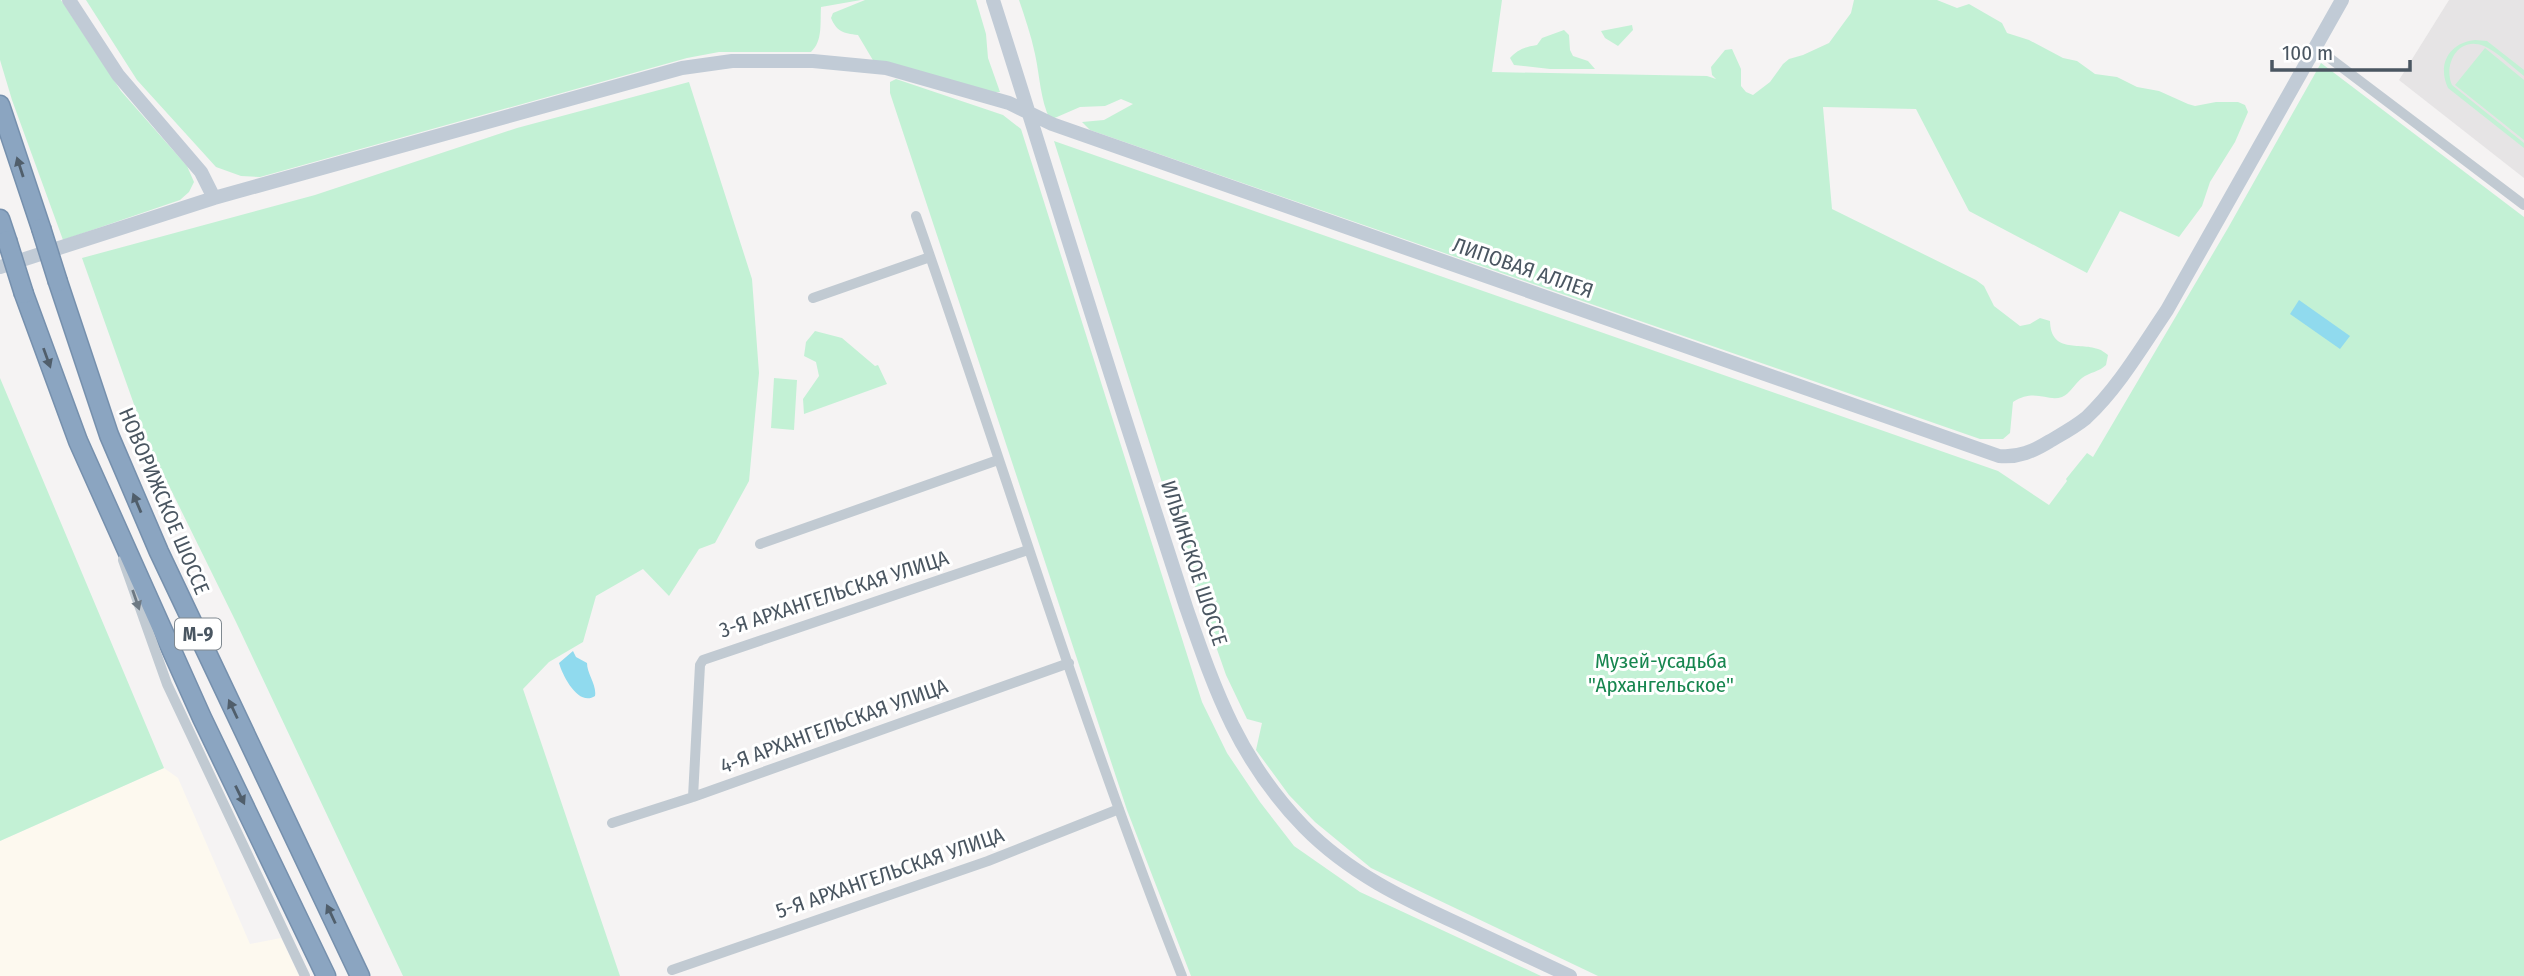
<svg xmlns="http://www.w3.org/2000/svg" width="2524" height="976" font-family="'Fira Sans Condensed',sans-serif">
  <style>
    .commercial { fill: #fdf9ef }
    .education { fill: #e6e4e5 }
    .green { fill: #c3f1d5 }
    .water { fill: #90daee }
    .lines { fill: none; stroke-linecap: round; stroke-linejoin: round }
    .highway-casing { stroke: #7690ad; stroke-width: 21 }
    .street { stroke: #c1cad2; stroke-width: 10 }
    .secondary { stroke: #c1cbd6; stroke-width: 14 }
    .highway { stroke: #8ba5c1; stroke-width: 18 }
    .highway-bridge-casing { stroke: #7690ad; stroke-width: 21; stroke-linecap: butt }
    .highway-bridge { stroke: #8ba5c1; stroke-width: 18 }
    .oneway { fill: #505e6b }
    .oneway2 { fill: #6e7983 }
    .labels { text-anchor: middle; stroke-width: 6; stroke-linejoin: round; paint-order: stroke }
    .shield { fill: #fff; stroke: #808990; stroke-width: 2 }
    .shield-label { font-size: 19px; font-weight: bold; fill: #4a5661 }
    .street-label { font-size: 21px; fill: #4a5661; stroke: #fff }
    .park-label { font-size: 21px; fill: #17864f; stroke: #fff }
  </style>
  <rect width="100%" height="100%" fill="#f5f3f3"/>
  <path class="commercial" d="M164,768L178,778L250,944L281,938L299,976H0V841Z"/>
  <path class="education" d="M2449,0H2524V178L2399,80Z"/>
  <path class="green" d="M0,0H61L121,91L187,166L194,182L189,192L180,200L63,240L12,100L0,60Z
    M86,0H861L821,7C820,23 823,41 811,52H719L687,58L260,177L241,176L216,167L137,80Z
    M865,0H976L986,34L988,58L1000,92H990L874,62L858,35C843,33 837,32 831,18L833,13Z
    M1019,0H1502L1492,72L1707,76L1716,79L1712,75L1711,67L1725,50L1732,49L1741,69V86L1746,92L1753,95L1770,82L1783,64L1789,59L1803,55L1829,43L1851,13L1854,0H1937L1957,8L1969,4L2002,23L2007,33L2029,40L2063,58L2077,61L2095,74L2117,77L2137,87L2159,91L2188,104L2195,106L2216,102H2238L2245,105L2248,112L2235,142L2210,182L2202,206L2179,237L2120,211L2087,273L1969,211L1916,109L1823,107L1832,209L1976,280L1984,286L1994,306L2020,326L2030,324L2040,318L2050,321C2051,354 2079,342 2098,349C2102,350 2105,353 2108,355L2106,365C2099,372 2090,372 2082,378C2075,383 2070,394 2062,397C2047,402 2035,388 2013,402L2010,433L2003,439H1980L1090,130L1082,122L1104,120L1133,104L1121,99L1105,106L1080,107L1050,120C1040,98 1040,77 1035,54C1031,35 1025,18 1019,0Z
    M1632,25L1633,30L1618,46L1605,38L1601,31Z
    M1564,30L1569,35L1570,50L1573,56L1588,61L1595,69H1550L1514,65L1510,58C1518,49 1525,47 1537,45L1542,38Z
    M2475,40L2487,41L2524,70V76C2512,67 2498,52 2484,46C2458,35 2443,65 2452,85L2524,143V148L2448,88C2437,64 2449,43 2475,40Z
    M2485,48L2524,80V140L2455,85Z
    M2321,63L2524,217V976H1598L1371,868L1315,822L1289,795L1256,750L1262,723L1247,719L1226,675L1193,581L1054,141L1998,471L2049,505L2067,481L2066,479L2087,453L2093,457L2228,228Z
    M896,79L1003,115L1021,129L1202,702L1227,753L1260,802L1294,846L1360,892L1541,976H1191L1127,810L890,93V82Z
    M689,82L752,279L759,373L749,481L715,543L699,549L669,596L643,569L596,596L583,642L549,662L523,689L620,976H403L236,622L147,441L82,258L315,195L517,128Z
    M815,331L842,338L875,366L878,365L887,384L804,414L803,399L819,376L816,362L804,356L806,342Z
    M0,378L164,768L0,841Z
    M774,378L797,380L794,430L771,428Z"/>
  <path class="water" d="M2299,300L2350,336L2340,349L2290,314Z
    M573,651L576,657L587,663C587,674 597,685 595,696C579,707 563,677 559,663Z"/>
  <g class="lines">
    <defs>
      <path id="highway" d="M0,105L41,228
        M0,219L7,240
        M58,282L109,435L159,552L360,976
        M24,294L78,441L202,718L326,976"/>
    </defs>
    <use href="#highway" class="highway-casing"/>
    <path class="street" d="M2315,47L2524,205
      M916,216C1005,469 1083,727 1182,976
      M813,298L930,257
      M760,544L998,460
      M123,560L167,684L305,976
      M693,797L700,665L703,660L1028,550
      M612,823L693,797L1069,663
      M672,970L988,861L1119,809"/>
    <path class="secondary" d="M69,0L118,75L201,172L214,198
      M993,0C1042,153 1088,306 1138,459C1154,508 1170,558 1186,607C1216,693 1239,760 1304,827C1349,873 1404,899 1461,925C1498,942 1534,959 1570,976
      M0,267L214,198L682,68L732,61H813L886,68L1009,103L1052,124L1999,456C2018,458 2034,451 2050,441C2062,434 2075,427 2086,418C2118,388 2142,347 2167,310L2342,0"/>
    <use href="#highway" class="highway"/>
    <defs>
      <path id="highway-bridge" d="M41,228L58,282
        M7,240L24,294"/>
    </defs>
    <use href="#highway-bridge" class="highway-bridge-casing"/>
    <use href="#highway-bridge" class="highway-bridge"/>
  </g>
  <defs><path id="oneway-solid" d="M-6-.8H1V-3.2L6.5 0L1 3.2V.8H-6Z" transform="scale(1.75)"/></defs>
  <g class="oneway">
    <use href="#oneway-solid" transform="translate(20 167) rotate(-108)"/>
    <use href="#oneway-solid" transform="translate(47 358) rotate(70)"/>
    <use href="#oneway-solid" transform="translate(137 503) rotate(-113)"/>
    <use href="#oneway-solid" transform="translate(233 709) rotate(-115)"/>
    <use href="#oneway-solid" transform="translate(240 795) rotate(64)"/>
    <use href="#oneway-solid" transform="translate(331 914) rotate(-115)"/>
  </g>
  <use class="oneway2" href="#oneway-solid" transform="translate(136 600) rotate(71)"/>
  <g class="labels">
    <rect class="shield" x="175" y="618.5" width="46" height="31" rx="5"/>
    <g class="shield-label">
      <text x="198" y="641">М-9</text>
    </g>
    <g class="street-label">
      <text transform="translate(1523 268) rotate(19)" y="7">ЛИПОВАЯ АЛЛЕЯ</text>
      <text transform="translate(164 501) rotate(67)" y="7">НОВОРИЖСКОЕ ШОССЕ</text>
      <text transform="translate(1194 563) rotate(72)" y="7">ИЛЬИНСКОЕ ШОССЕ</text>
      <text transform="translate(834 594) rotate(-18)" y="7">3-Я АРХАНГЕЛЬСКАЯ УЛИЦА</text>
      <text transform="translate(834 726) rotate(-20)" y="7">4-Я АРХАНГЕЛЬСКАЯ УЛИЦА</text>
      <text transform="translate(890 873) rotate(-19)" y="7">5-Я АРХАНГЕЛЬСКАЯ УЛИЦА</text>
    </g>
    <g class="park-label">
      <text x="1661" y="668">Музей-усадьба<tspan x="1661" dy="24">"Архангельское"</tspan></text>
    </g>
  </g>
  <path d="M2272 60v10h138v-10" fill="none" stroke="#4a5661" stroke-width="3.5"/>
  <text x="2282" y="60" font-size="21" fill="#4a5661" stroke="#ffffff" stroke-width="5" paint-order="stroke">100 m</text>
</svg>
